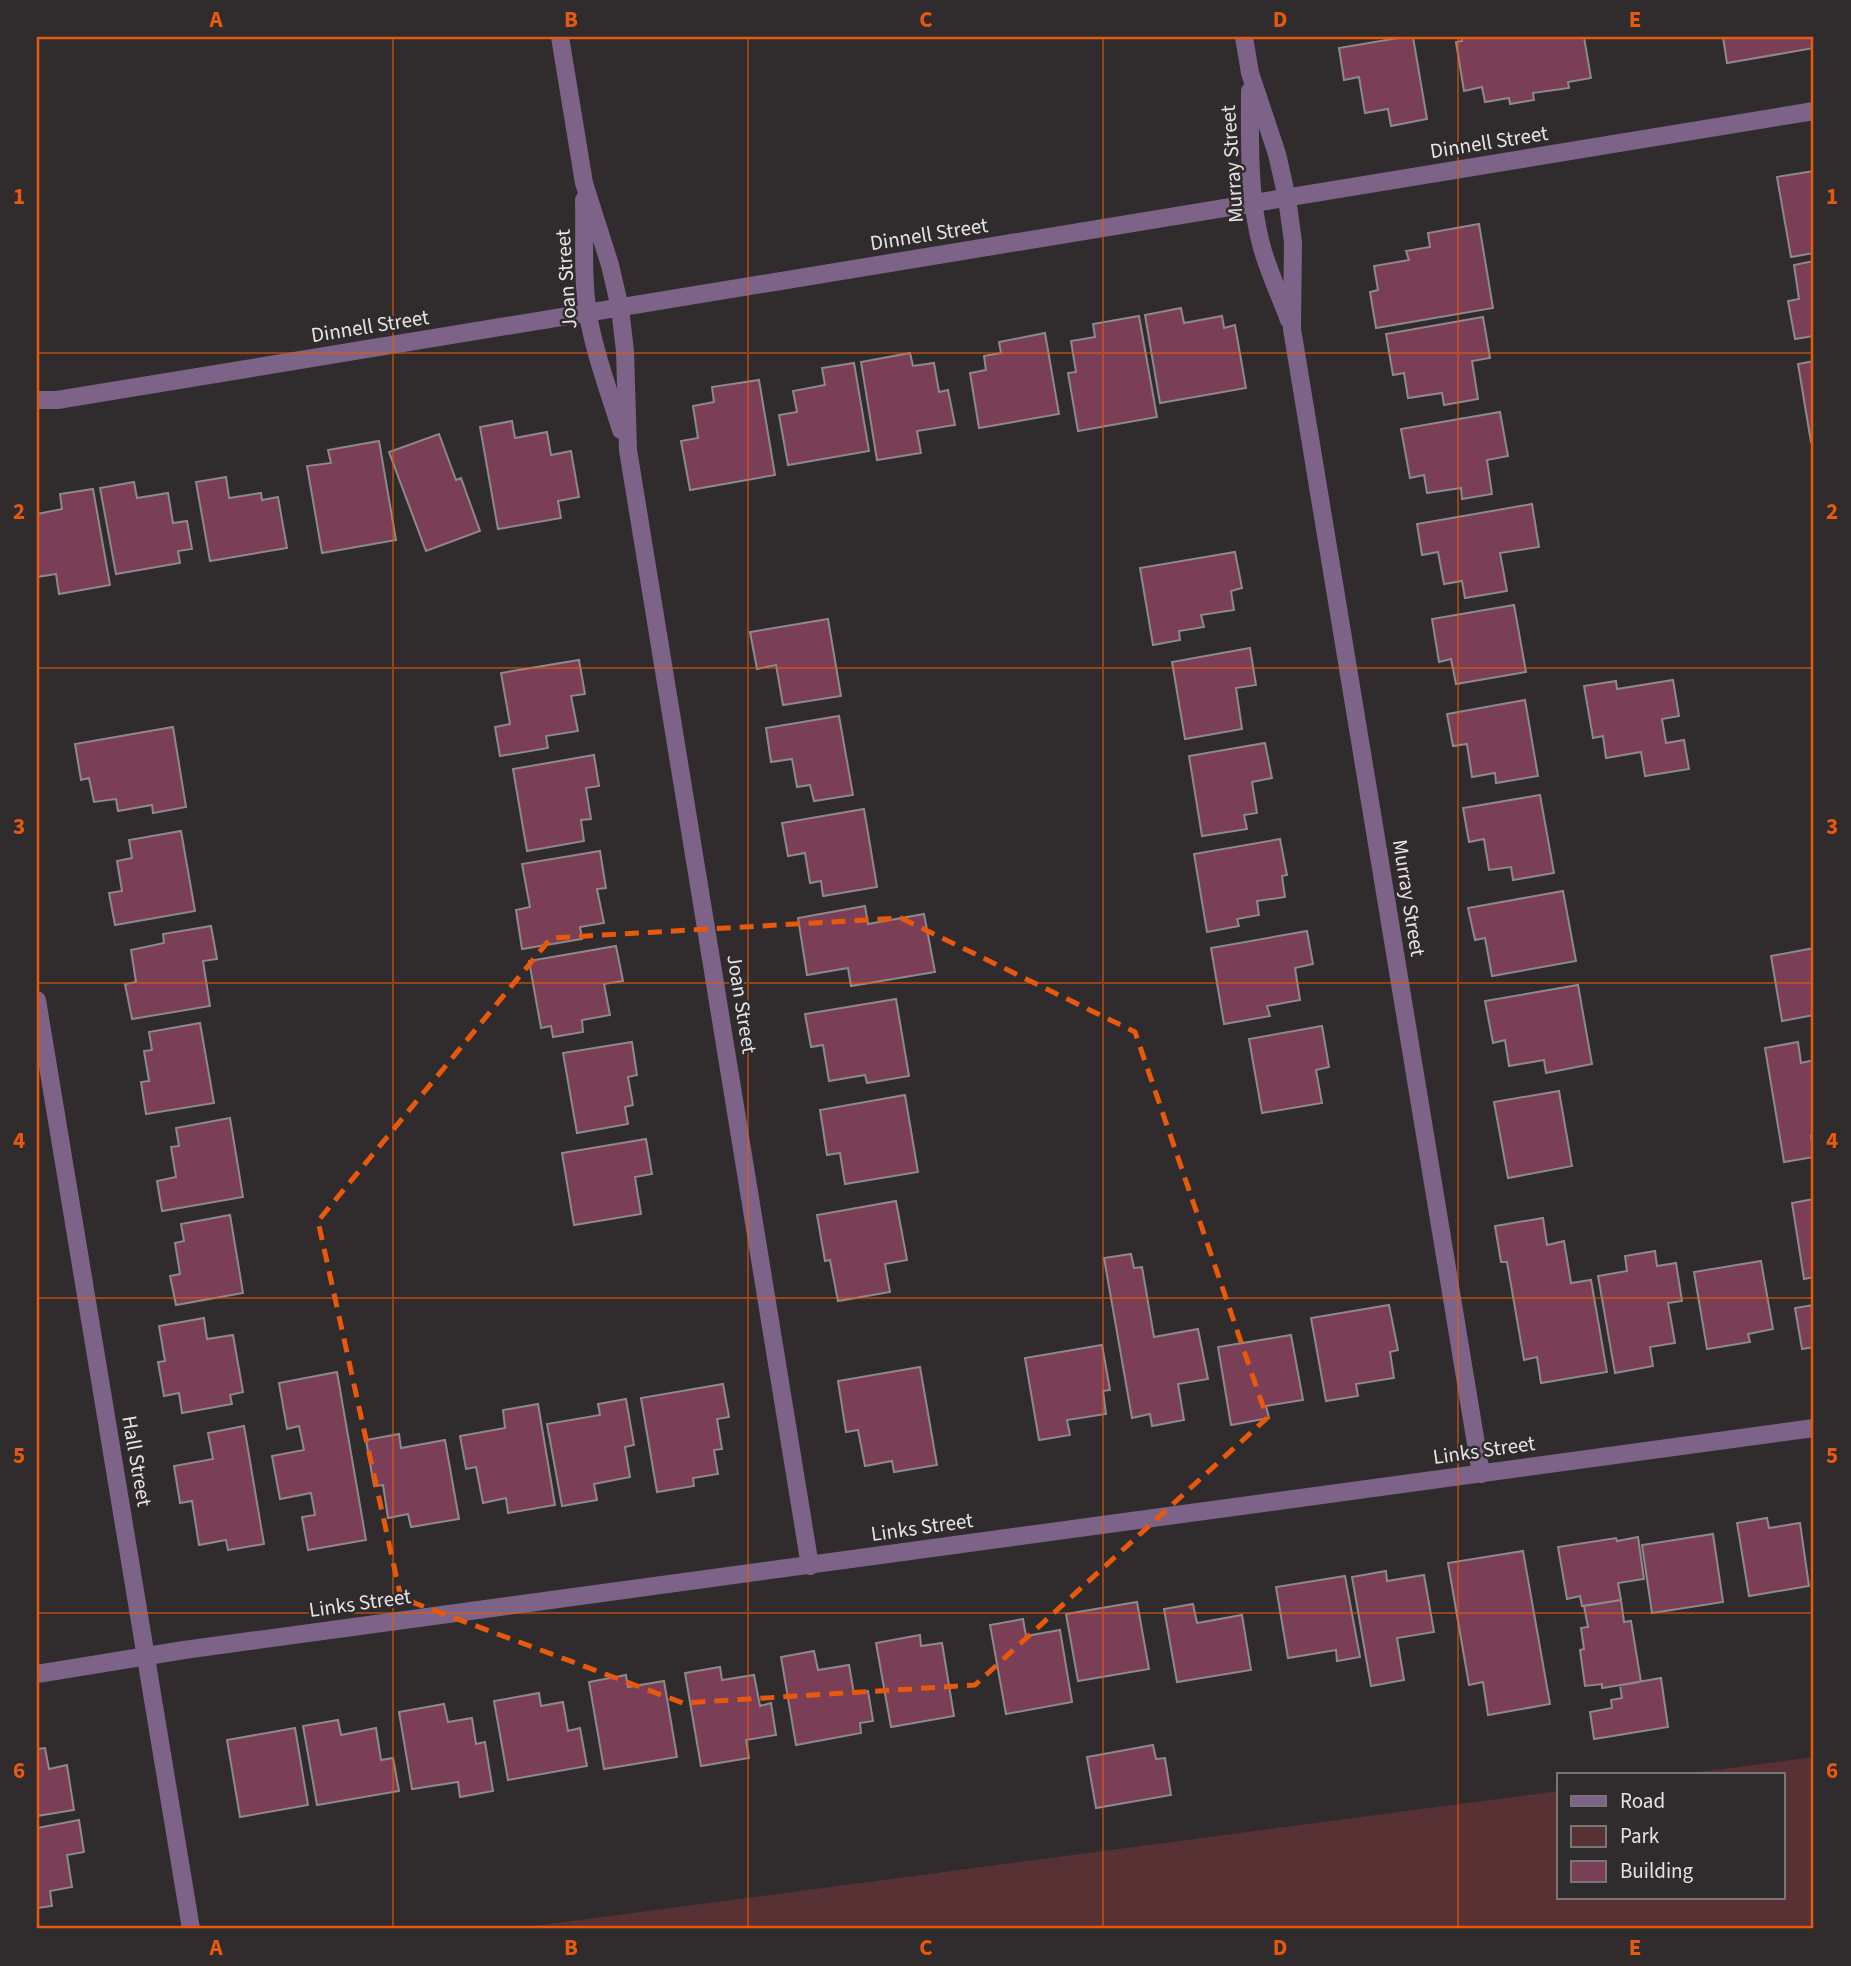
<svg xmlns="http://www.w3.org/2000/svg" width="1851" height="1966" font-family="'Source Sans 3',sans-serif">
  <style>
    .green { fill: #573133 }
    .building { fill: #7a3f56; stroke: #8e888a; stroke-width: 2 }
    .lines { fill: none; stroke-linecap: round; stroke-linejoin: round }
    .minor { stroke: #7d6388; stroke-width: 18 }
    .marked { fill: none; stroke: #e8590c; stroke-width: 5; stroke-dasharray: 14 9; stroke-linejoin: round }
    .grid { fill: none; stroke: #e8590c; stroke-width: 2; stroke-opacity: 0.55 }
    .labels { text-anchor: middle; stroke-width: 5; stroke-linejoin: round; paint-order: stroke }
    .street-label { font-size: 21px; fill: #e6e3e5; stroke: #302c2e }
    .neatline { fill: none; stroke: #e8590c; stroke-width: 2.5 }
    .grid-label { font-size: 23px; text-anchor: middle; font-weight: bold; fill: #e8590c }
  </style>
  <rect width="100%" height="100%" fill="#302c2e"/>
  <path class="green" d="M1814,1757V1929H511L1559,1791V1898H1783V1775H1677Z"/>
  <path class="building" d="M1404,37H1413L1427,119L1391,126L1388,109L1365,113L1359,77L1344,80L1339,48Z
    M1461,37H1584L1591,78L1568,82L1569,88L1533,93L1534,100L1510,104L1509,98L1485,102L1482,87L1464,91L1456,42L1462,41Z
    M1723,37H1814V48L1727,63Z
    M1814,171V253L1791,257L1777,177Z
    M1479,224L1493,308L1376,328L1370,292L1378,290L1374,266L1409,260L1406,251L1430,247L1428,233Z
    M1814,261V336L1795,339L1788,301L1799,299L1794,265Z
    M1181,308L1184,323L1222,316L1224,328L1235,325L1246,388L1160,403L1145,315Z
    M1139,316L1157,417L1078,431L1068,373L1076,372L1071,341L1095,337L1093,324Z
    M1483,317L1490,358L1472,361L1478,399L1444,405L1442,393L1408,398L1404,373L1393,375L1386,334Z
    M1045,333L1059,414L979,428L970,373L986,370L984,356L1001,353L999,342Z
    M910,353L913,366L934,363L939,392L948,390L955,425L917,431L921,453L877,460L861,362Z
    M1814,361V442H1811L1798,364Z
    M854,363L869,451L788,465L779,415L797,412L793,391L825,385L822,368Z
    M759,380L775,475L690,490L681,441L698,438L693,406L714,402L712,387Z
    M1500,412L1508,456L1487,460L1492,494L1462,499L1461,488L1427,493L1424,475L1410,478L1401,429Z
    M512,421L515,438L547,432L551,455L571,451L579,497L558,501L561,518L498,529L480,427Z
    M439,434L456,480L461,478L480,531L426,551L389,452Z
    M379,441L396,540L322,553L307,466L331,463L328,450Z
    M226,477L229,498L261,493L262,500L278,497L287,548L210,561L196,482Z
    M134,482L137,498L168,493L173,523L187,521L192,549L178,551L180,563L116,574L100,488Z
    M93,489L110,585L59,594L56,574L37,577V514L62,509L60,494Z
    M1532,504L1539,547L1500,553L1507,591L1465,598L1462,581L1444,584L1438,552L1422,555L1417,524Z
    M1235,552L1242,588L1231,591L1234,610L1201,615L1204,627L1179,631L1180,640L1153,645L1140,568Z
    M1514,605L1526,672L1456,684L1451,659L1439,662L1432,619Z
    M828,619L841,696L783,705L776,665L757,669L750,632Z
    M1250,648L1256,685L1236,688L1242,729L1185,739L1172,662Z
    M579,660L585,694L571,696L578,731L546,736L548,748L500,756L495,727L510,724L501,673Z
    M1673,680L1679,716L1662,719L1666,743L1684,740L1689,769L1645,776L1641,752L1606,758L1603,736L1593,738L1584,686L1616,681L1617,689Z
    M1525,700L1538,776L1496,783L1495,773L1472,777L1467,744L1453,746L1447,714Z
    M839,716L853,795L814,801L810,785L797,787L792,759L771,762L766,728Z
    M173,727L186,807L153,813L152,805L118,811L116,799L94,802L89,778L81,780L75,744Z
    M1265,743L1272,778L1252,782L1257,813L1244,815L1247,829L1202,836L1189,756Z
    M594,755L599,786L586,788L591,819L581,820L584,841L527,851L513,769Z
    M1540,795L1554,873L1513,880L1511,867L1489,870L1484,839L1469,842L1463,808Z
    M864,809L877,887L823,896L821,881L810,883L805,853L788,856L782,823Z
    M181,831L195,911L115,925L109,893L122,891L117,861L132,858L129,840Z
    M1280,839L1287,875L1282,876L1285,897L1257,901L1259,915L1237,919L1239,926L1207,932L1194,854Z
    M600,851L606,888L597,889L604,923L580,927L582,939L522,949L516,910L530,907L522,864Z
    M1563,891L1576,961L1492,976L1485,938L1475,940L1468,908Z
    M865,906L868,924L924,914L935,972L851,986L848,968L807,975L798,918Z
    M211,926L217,959L203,961L210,1006L132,1019L125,984L136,982L131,950L164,943L163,934Z
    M1307,931L1313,964L1295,968L1300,1000L1267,1006L1270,1016L1224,1024L1211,948Z
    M616,946L623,981L604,984L610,1015L582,1020L583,1032L553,1037L551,1026L541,1028L529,961Z
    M1814,948V1015L1782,1021L1771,956Z
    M1578,985L1592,1064L1546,1073L1544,1060L1509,1066L1505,1040L1493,1043L1485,1001Z
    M896,999L909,1076L867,1083L865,1075L829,1081L823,1045L811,1047L805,1014Z
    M200,1023L214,1103L146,1114L141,1082L149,1081L144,1051L152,1050L149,1032Z
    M1322,1026L1329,1067L1316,1070L1322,1103L1262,1113L1249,1039Z
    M632,1042L637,1075L628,1077L633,1105L625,1107L628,1124L577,1133L563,1053Z
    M1798,1042L1801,1063L1814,1060V1136H1811L1814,1157L1784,1162L1765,1048Z
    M1559,1091L1572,1166L1508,1178L1494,1102Z
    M905,1095L918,1172L845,1184L840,1153L827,1155L820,1110Z
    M230,1118L243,1197L162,1211L157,1181L176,1177L171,1147L179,1146L176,1128Z
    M646,1139L652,1174L635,1177L641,1214L574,1225L562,1153Z
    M1814,1199V1277L1804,1279L1792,1203Z
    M896,1201L907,1260L885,1264L890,1292L838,1301L830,1260L825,1261L817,1215Z
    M230,1215L243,1293L176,1305L170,1276L180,1274L175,1243L184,1241L181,1224Z
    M1543,1218L1547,1245L1564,1241L1571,1283L1591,1280L1607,1372L1541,1383L1537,1357L1524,1360L1507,1262H1501L1495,1226Z
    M1655,1251L1657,1266L1676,1263L1682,1301L1668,1303L1675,1343L1650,1347L1653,1366L1615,1373L1598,1276L1627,1271L1625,1256Z
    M1131,1254L1134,1268L1142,1267L1154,1337L1198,1329L1208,1379L1178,1384L1184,1420L1152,1426L1150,1414L1132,1418L1104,1258Z
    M1761,1261L1773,1329L1748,1334L1750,1342L1707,1349L1694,1272Z
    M1389,1305L1398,1350L1390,1352L1394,1378L1356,1384L1358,1396L1326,1401L1311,1318Z
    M1814,1305V1347L1802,1349L1795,1308Z
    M204,1318L207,1339L233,1335L243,1392L230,1395L232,1404L182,1413L179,1393L164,1396L158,1362L165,1361L159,1326Z
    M1291,1335L1303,1400L1266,1406L1269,1418L1231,1425L1218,1347Z
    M1102,1345L1110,1390L1103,1391L1106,1414L1067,1420L1070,1435L1039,1440L1025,1358Z
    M920,1367L937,1465L894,1472L892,1461L865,1466L858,1430L846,1432L838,1381Z
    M337,1372L366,1540L308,1550L302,1517L315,1515L311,1493L280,1499L272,1456L304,1450L299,1426L287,1429L279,1383Z
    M723,1384L729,1417L717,1419L722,1449L714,1450L718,1474L693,1478L694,1486L657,1492L641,1398Z
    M626,1399L634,1445L625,1447L630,1477L594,1484L597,1500L562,1506L547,1424L600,1415L598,1404Z
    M538,1404L555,1505L508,1513L506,1498L483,1503L476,1467L466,1469L460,1436L505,1428L503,1410Z
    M244,1426L264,1544L228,1550L226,1540L199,1545L192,1501L180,1503L174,1466L213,1459L208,1433Z
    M399,1434L401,1448L445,1440L459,1519L411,1527L408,1514L388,1518L383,1485L374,1486L366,1440Z
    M1767,1518L1769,1528L1800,1523L1809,1586L1749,1596L1737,1523Z
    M1713,1534L1723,1602L1652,1613L1642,1545Z
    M1638,1537L1644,1579L1618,1583L1621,1600L1582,1606L1580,1596L1567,1599L1558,1547L1616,1538L1617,1541Z
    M1523,1551L1550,1704L1488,1715L1483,1682L1469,1685L1448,1563Z
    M1386,1571L1387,1581L1424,1575L1434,1632L1397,1638L1404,1680L1371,1686L1352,1577Z
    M1345,1576L1360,1657L1337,1661L1336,1650L1288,1658L1276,1587Z
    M1621,1600L1624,1622L1631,1621L1641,1682L1602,1688V1684L1585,1686L1580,1650L1584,1649L1581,1628L1588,1627L1584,1606Z
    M1137,1602L1149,1669L1078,1681L1066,1614Z
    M1193,1604L1197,1623L1242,1615L1251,1670L1177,1682L1164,1609Z
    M1023,1619L1026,1636L1060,1630L1072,1702L1006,1714L990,1625Z
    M920,1635L921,1646L942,1643L954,1716L891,1727L876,1643Z
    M814,1651L818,1670L849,1665L854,1694L868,1691L873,1721L860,1723L861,1733L796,1745L781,1657Z
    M720,1667L722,1680L754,1675L760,1706L771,1703L776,1735L746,1740L749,1758L701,1766L685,1673Z
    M626,1675L628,1687L664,1681L677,1757L604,1769L589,1682Z
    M1661,1678L1668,1727L1594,1739L1590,1712L1612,1708L1611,1700L1622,1698L1620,1685Z
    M539,1693L541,1706L563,1702L568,1731L580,1728L587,1766L508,1780L494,1701Z
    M444,1704L448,1722L472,1718L476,1744L485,1742L493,1791L460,1797L458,1782L412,1789L399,1712Z
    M338,1720L341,1735L376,1728L381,1760L393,1758L399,1791L317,1805L303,1726Z
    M295,1728L308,1805L240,1817L227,1740Z
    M1153,1745L1156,1759L1165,1758L1171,1795L1096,1808L1087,1757Z
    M45,1748L49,1769L67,1765L74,1810L37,1816V1749Z
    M79,1820L84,1852L67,1855L72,1887L50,1891L52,1906L37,1908V1828Z"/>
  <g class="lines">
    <path class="minor" d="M560,37L584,183L610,265L620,308L625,351L628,450L810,1566
      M1244,37L1250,73L1277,154L1287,198L1293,242L1292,329L1481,1474
      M1250,91C1250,143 1248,197 1262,248C1269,272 1280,296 1289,320
      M584,200C585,238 582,277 588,315C595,354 609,392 621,430
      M37,400H57L1814,111
      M37,1000L191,1929
      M37,1674L184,1650L1814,1428"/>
  </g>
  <path class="marked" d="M901,918L1135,1032L1267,1418L975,1685L683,1703L401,1598L318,1221L551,938Z"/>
  <path class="grid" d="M393,37V1929M748,37V1929M1103,37V1929M1458,37V1929M37,353H1814M37,668H1814M37,983H1814M37,1298H1814M37,1613H1814"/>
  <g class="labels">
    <g class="street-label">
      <text transform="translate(1489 142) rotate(-9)" y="7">Dinnell Street</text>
      <text transform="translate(1232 164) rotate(-94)" y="7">Murray Street</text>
      <text transform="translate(929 234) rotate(-9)" y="7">Dinnell Street</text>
      <text transform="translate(566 279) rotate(-94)" y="7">Joan Street</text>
      <text transform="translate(370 326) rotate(-9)" y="7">Dinnell Street</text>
      <text transform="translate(1409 898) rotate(81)" y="7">Murray Street</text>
      <text transform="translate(742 1004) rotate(81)" y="7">Joan Street</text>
      <text transform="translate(1484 1450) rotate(-8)" y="7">Links Street</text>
      <text transform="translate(137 1461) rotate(80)" y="7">Hall Street</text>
      <text transform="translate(922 1527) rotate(-8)" y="7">Links Street</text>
      <text transform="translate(360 1603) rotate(-8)" y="7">Links Street</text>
    </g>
  </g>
  <rect width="1851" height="1966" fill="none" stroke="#302c2e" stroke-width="77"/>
  <rect x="1557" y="1773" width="228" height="126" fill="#302c2e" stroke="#797577" stroke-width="2"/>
  <rect x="1571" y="1796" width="35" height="10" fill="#7d6388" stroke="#797577" stroke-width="2"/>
  <text x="1620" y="1808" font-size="21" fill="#e6e3e5">Road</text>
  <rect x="1571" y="1826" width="35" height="21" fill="#573133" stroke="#797577" stroke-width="2"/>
  <text x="1620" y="1843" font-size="21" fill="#e6e3e5">Park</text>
  <rect x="1571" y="1861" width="35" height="21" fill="#7a3f56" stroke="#797577" stroke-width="2"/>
  <text x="1620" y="1878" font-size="21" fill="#e6e3e5">Building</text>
  <rect x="38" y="38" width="1774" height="1889" class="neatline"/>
  <g class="grid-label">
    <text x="216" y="27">A</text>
    <text x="571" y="27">B</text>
    <text x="926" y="27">C</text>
    <text x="1280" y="27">D</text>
    <text x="1635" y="27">E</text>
    <text x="19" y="204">1</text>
    <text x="1832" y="204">1</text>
    <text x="19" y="519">2</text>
    <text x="1832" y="519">2</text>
    <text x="19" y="834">3</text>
    <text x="1832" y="834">3</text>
    <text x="19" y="1148">4</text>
    <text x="1832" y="1148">4</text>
    <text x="19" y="1463">5</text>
    <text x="1832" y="1463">5</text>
    <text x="19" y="1778">6</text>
    <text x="1832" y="1778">6</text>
    <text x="216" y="1955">A</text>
    <text x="571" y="1955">B</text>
    <text x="926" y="1955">C</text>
    <text x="1280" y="1955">D</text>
    <text x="1635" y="1955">E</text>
  </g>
</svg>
